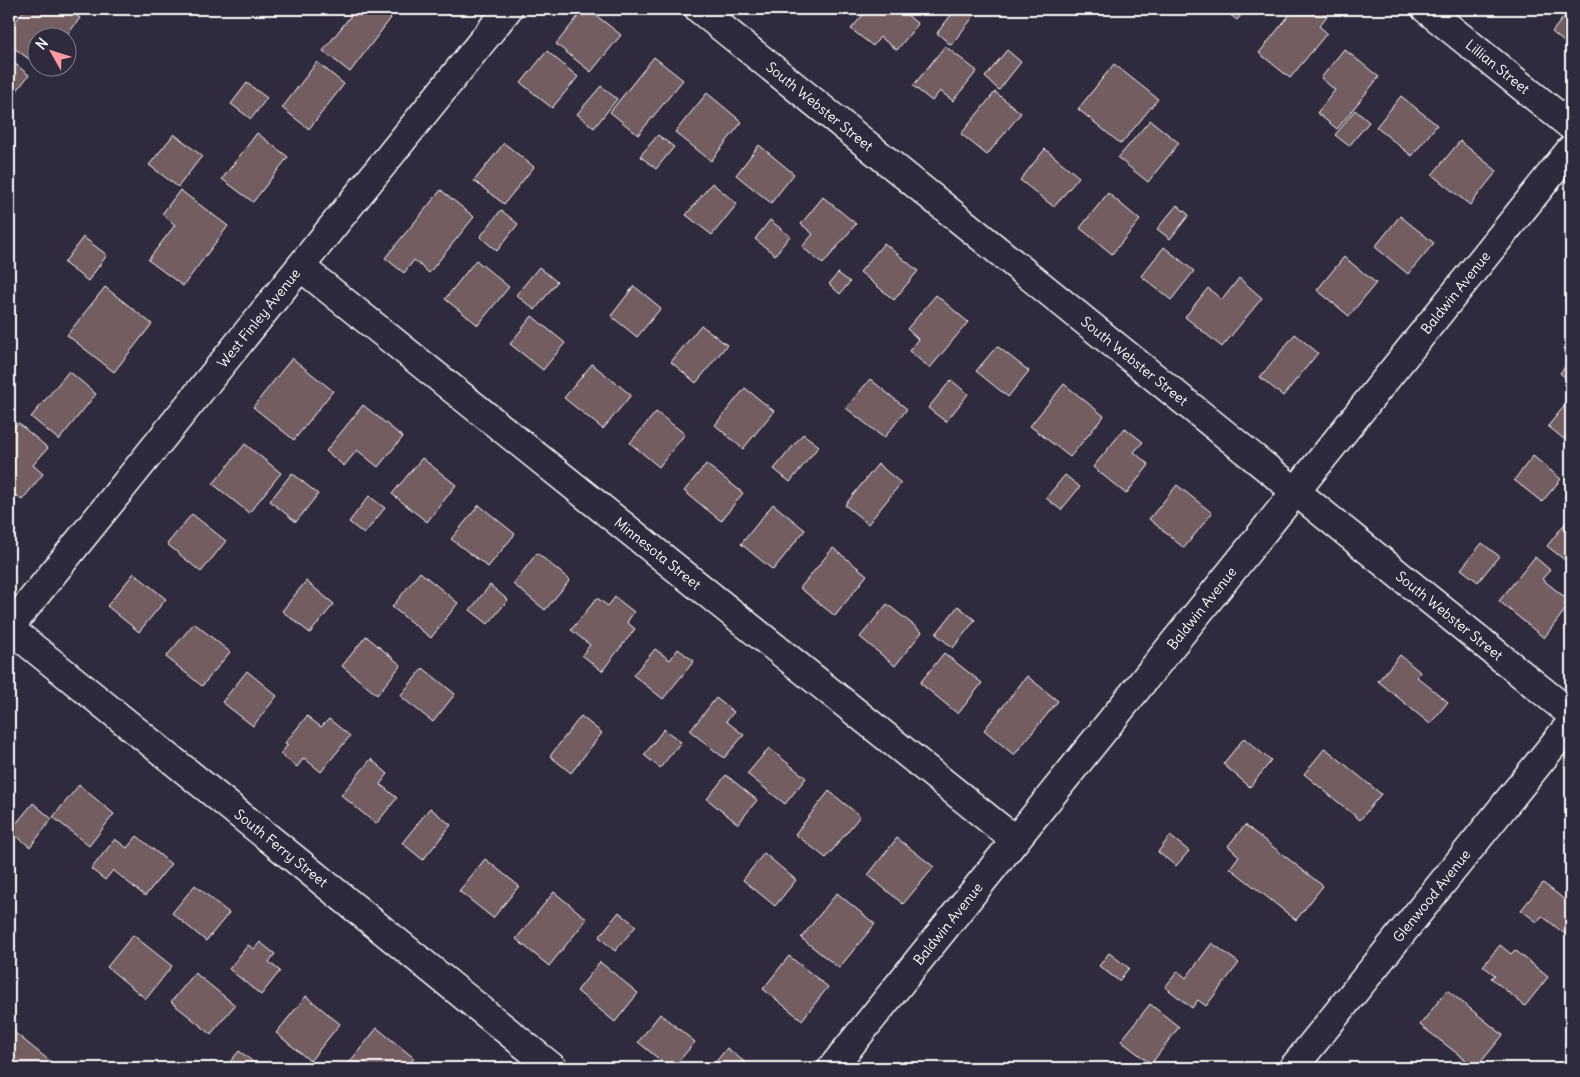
<svg xmlns="http://www.w3.org/2000/svg" width="1580" height="1077" font-family="Delius,sans-serif">
  <style>
    .building { fill: #735d61; stroke: #fff }
    .lines { fill: none; stroke-linecap: round; stroke-linejoin: round }
    .minor-casing { stroke: #fff; stroke-width: 31 }
    .major-casing { stroke: #fff; stroke-width: 31 }
    .minor { stroke: #2f2a3d; stroke-width: 28 }
    .major { stroke: #2f2a3d; stroke-width: 28 }
    .labels { text-anchor: middle; stroke-width: 4.5; stroke-linejoin: round; paint-order: stroke }
    .street-label { font-size: 14px; fill: #fff; stroke: #2f2a3d }
  </style>
  <rect width="100%" height="100%" fill="#2f2a3d"/>
  <filter id="ink" filterUnits="userSpaceOnUse"><feTurbulence type="fractalNoise" baseFrequency=".02" numOctaves="2"/><feDisplacementMap in="SourceGraphic" scale="10" xChannelSelector="R" yChannelSelector="G"/><feConvolveMatrix kernelMatrix="1 2 1 2 8 2 1 2 1" color-interpolation-filters="sRGB"/></filter>
  <g filter="url(#ink)">
    <path class="building" d="M25,9H75L72,12L80,18L65,38H38V66L9,44V30Z
      M356,9H380L391,18L350,72L323,51Z
      M584,9H588L621,35L591,72L556,44Z
      M868,9H900L918,24L897,50L880,37L873,46L851,29Z
      M956,9H965L974,16L951,45L937,33Z
      M1223,9H1246L1237,20Z
      M1294,9L1302,12L1305,9H1318L1327,16L1319,26L1327,33L1290,78L1259,53Z
      M1570,9H1571V48L1552,32Z
      M945,46L977,71L953,101L940,91L932,101L913,86Z
      M1344,49L1379,77L1337,129L1317,113L1335,90L1321,78Z
      M1007,50L1021,62L999,90L985,77Z
      M547,51L578,77L552,108L521,83Z
      M654,57L683,80L638,135L610,112Z
      M9,59L29,75L9,101Z
      M317,62L344,84L309,129L282,108Z
      M1114,64L1158,99L1121,144L1078,109Z
      M247,83L267,98L251,119L231,104Z
      M601,86L617,99L594,128L577,114Z
      M995,92L1021,113L987,155L961,134Z
      M707,93L742,122L711,161L675,132Z
      M1401,96L1437,125L1412,156L1376,127Z
      M1355,110L1369,122L1349,146L1335,135Z
      M1150,120L1179,143L1148,182L1118,158Z
      M257,133L288,157L253,202L222,179Z
      M174,134L202,156L178,187L149,165Z
      M658,135L674,147L656,169L640,156Z
      M1460,141L1497,171L1470,205L1432,175Z
      M504,143L534,167L504,204L474,181Z
      M759,145L794,174L771,203L736,175Z
      M1045,149L1079,177L1054,207L1020,180Z
      M712,183L737,204L712,235L686,215Z
      M180,190L228,226L183,286L148,260L175,225L162,214Z
      M441,190L474,217L429,273L414,260L404,273L385,258Z
      M1108,193L1140,220L1112,254L1080,228Z
      M823,197L856,224L823,264L802,247L813,234L801,224Z
      M1177,205L1189,215L1170,239L1157,229Z
      M501,210L518,224L497,251L480,237Z
      M1400,216L1434,243L1408,274L1375,247Z
      M770,220L790,236L775,255L755,239Z
      M83,237L107,255L88,281L64,263Z
      M884,243L918,271L894,300L860,272Z
      M1164,247L1194,271L1171,300L1141,276Z
      M1344,257L1376,283L1349,316L1317,290Z
      M476,260L509,287L478,325L445,299Z
      M539,267L557,282L535,310L516,295Z
      M838,273L850,282L840,294L829,284Z
      M1239,278L1262,298L1222,347L1185,317L1208,288L1222,300Z
      M634,286L661,308L637,337L611,316Z
      M105,287L152,324L114,372L67,335Z
      M936,295L968,322L930,368L909,351L918,339L907,329Z
      M532,316L565,343L543,370L510,344Z
      M701,325L727,345L696,383L671,362Z
      M1295,334L1318,353L1283,396L1260,377Z
      M997,346L1029,371L1008,397L976,371Z
      M292,358L333,391L294,440L253,407Z
      M1571,359V382L1560,373Z
      M592,364L631,395L603,429L564,398Z
      M69,371L96,394L59,440L31,417Z
      M870,379L907,409L884,438L846,408Z
      M951,380L968,394L946,422L928,408Z
      M1064,384L1104,416L1070,457L1030,426Z
      M745,388L774,411L743,449L715,425Z
      M1571,398V445L1548,426Z
      M363,405L403,437L378,467L357,450L344,466L326,451Z
      M656,412L685,434L659,467L630,443Z
      M18,423L48,448L33,465L43,474L22,500L9,490V435Z
      M1125,428L1143,442L1134,452L1149,465L1126,494L1093,467Z
      M803,434L819,446L790,482L774,469Z
      M245,444L281,473L249,513L213,484Z
      M1533,456L1561,479L1542,502L1514,480Z
      M422,458L456,485L427,522L392,494Z
      M706,464L743,493L721,521L684,491Z
      M878,464L901,483L868,524L845,505Z
      M292,473L318,494L296,522L270,501Z
      M1065,475L1080,487L1061,510L1046,498Z
      M1177,485L1212,513L1184,548L1149,519Z
      M369,496L385,508L364,534L349,522Z
      M773,504L805,530L773,570L741,544Z
      M479,505L515,534L488,567L451,539Z
      M192,514L226,541L201,572L167,544Z
      M1571,516V565L1547,546Z
      M1482,543L1499,556L1478,582L1461,569Z
      M833,548L867,575L835,616L800,588Z
      M537,553L570,580L545,610L513,584Z
      M1535,557L1550,570L1542,579L1571,602L1544,638L1499,601Z
      M420,572L458,603L431,638L392,607Z
      M134,573L166,599L139,632L107,606Z
      M306,581L334,604L310,633L282,611Z
      M490,585L508,600L488,624L470,610Z
      M615,597L634,612L627,622L635,629L602,671L582,655L590,645L571,630L597,598L608,606Z
      M887,604L922,632L895,666L860,637Z
      M958,606L975,620L953,648L936,634Z
      M194,623L230,652L202,686L166,657Z
      M366,636L401,665L377,695L342,666Z
      M655,649L670,660L678,649L694,661L663,699L633,675Z
      M944,653L982,683L958,714L920,683Z
      M1400,655L1420,672L1417,677L1448,702L1430,724L1378,681Z
      M423,668L455,694L433,722L400,696Z
      M247,671L277,696L253,726L222,702Z
      M1027,676L1058,701L1014,755L984,730Z
      M716,698L734,712L726,721L744,735L724,758L690,731Z
      M307,716L321,727L329,719L350,736L321,772L304,758L297,767L280,754L288,745L285,743Z
      M581,716L602,733L571,773L550,756Z
      M664,729L681,742L660,768L644,755Z
      M1244,738L1271,761L1250,787L1223,764Z
      M769,748L806,778L785,804L747,774Z
      M1325,748L1381,794L1360,820L1304,774Z
      M371,759L388,774L380,784L397,798L376,824L341,795Z
      M726,775L757,800L738,824L707,799Z
      M79,785L114,814L89,846L53,817Z
      M829,791L860,816L826,858L795,834Z
      M33,803L52,819L30,847L10,831Z
      M430,808L451,825L423,860L402,843Z
      M1245,825L1323,886L1296,920L1230,868L1239,856L1228,846Z
      M137,836L171,864L145,896L113,870L105,880L91,869L115,839L127,848Z
      M1170,836L1189,851L1176,866L1158,852Z
      M897,838L934,867L903,904L868,875Z
      M764,853L796,880L775,906L743,880Z
      M485,859L519,886L493,918L459,891Z
      M1543,883L1565,900L1571,892L1570,938L1542,916L1537,922L1521,910Z
      M195,885L229,913L206,941L172,913Z
      M554,892L587,919L549,966L516,939Z
      M837,893L875,924L839,968L801,938Z
      M619,912L636,926L615,951L599,937Z
      M133,935L172,966L146,999L107,967Z
      M260,942L275,954L269,962L280,971L261,995L229,969L248,945L254,949Z
      M1212,943L1239,963L1206,1006L1198,1000L1192,1008L1165,987L1178,971L1186,978Z
      M1500,945L1511,954L1515,950L1548,977L1525,1006L1491,978L1495,975L1483,966Z
      M1109,953L1129,968L1119,981L1099,966Z
      M789,956L828,987L802,1020L763,989Z
      M600,962L638,993L615,1022L577,991Z
      M195,973L235,1005L211,1034L171,1002Z
      M1447,990L1503,1035L1476,1068L1420,1025Z
      M306,996L340,1024L310,1061L276,1033Z
      M1150,1004L1179,1027L1151,1064L1121,1041Z
      M660,1014L695,1042L673,1068H670L638,1042Z
      M9,1028L56,1066L55,1068H9Z
      M377,1028L414,1058L406,1068H353L348,1064Z
      M727,1048L752,1068H711Z
      M239,1051L247,1057L260,1068H225Z
      M1558,1062L1565,1068H1553Z
      M1101,1063L1107,1068H1097Z"/>
    <g class="lines">
      <defs>
        <g id="minor">
          <path id="s1" d="M699,9L1571,714"/>
          <path id="s2" d="M1426,9L1571,126"/>
          <path id="s3" d="M302,268L1015,840"/>
          <path id="s4" d="M9,628L553,1068"/>
          <path id="s5" d="M832,1068L1571,149"/>
          <path id="s6" d="M1293,1068L1571,723"/>
        </g>
        <g id="major">
          <path id="s7" d="M9,628L508,9"/>
        </g>
      </defs>
      <use href="#minor" class="minor-casing"/>
      <use href="#major" class="major-casing"/>
      <use href="#minor" class="minor"/>
      <use href="#major" class="major"/>
    </g>
  </g>
  <g class="labels">
    <g class="street-label">
      <text dy="5" stroke="none"><textPath href="#s2" startOffset="92">Lillian Street</textPath></text>
      <text dy="5" stroke="none"><textPath href="#s1" startOffset="155">South Webster Street</textPath></text>
      <text dy="5" stroke="none"><textPath href="#s5" startOffset="995">Baldwin Avenue</textPath></text>
      <text dy="5" stroke="none"><textPath href="#s7" startOffset="398">West Finley Avenue</textPath></text>
      <text dy="5" stroke="none"><textPath href="#s1" startOffset="560">South Webster Street</textPath></text>
      <text dy="5" stroke="none"><textPath href="#s3" startOffset="456">Minnesota Street</textPath></text>
      <text dy="5" stroke="none"><textPath href="#s5" startOffset="590">Baldwin Avenue</textPath></text>
      <text dy="5" stroke="none"><textPath href="#s1" startOffset="965">South Webster Street</textPath></text>
      <text dy="5" stroke="none"><textPath href="#s4" startOffset="350">South Ferry Street</textPath></text>
      <text dy="5" stroke="none"><textPath href="#s6" startOffset="221">Glenwood Avenue</textPath></text>
      <text dy="5" stroke="none"><textPath href="#s5" startOffset="185">Baldwin Avenue</textPath></text>
    </g>
  </g>
  <rect width="1580" height="1077" fill="none" stroke="#2f2a3d" stroke-width="30"/>
  <rect x="15" y="15" width="1550" height="1047" fill="none" stroke="#fff" stroke-width="2" filter="url(#ink)"/>
  <g transform="translate(52 52) rotate(309)"><circle r="24" fill="#2f2a3d" stroke="#827f8b"/>
  <path d="M0-4L9 19L0 12L-9 19Z" fill="#ff9aa2"/>
  <text y="-8" font-size="14" font-weight="bold" text-anchor="middle" fill="#ffffff">N</text>
  </g>
</svg>
